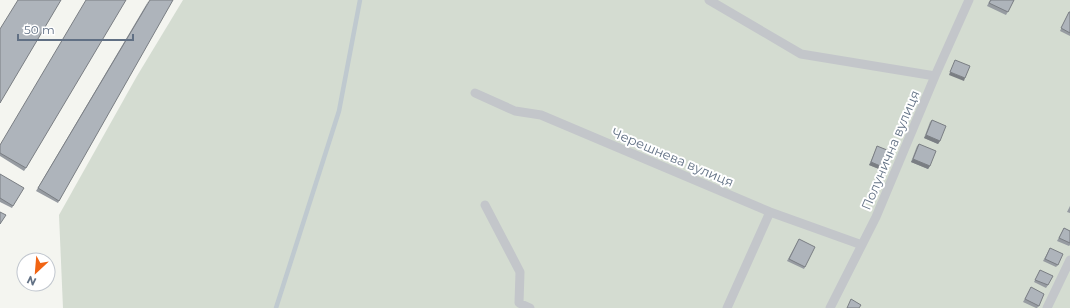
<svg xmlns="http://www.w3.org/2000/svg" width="1070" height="308" font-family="Montserrat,sans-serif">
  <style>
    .green { fill: #d4dcd1 }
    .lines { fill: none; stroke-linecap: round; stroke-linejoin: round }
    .stream { stroke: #bfc9cf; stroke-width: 4.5 }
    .lane { stroke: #c3c6ca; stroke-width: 9 }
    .wall { fill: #969ba1 }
    .shaded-wall { fill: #7a7e83 }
    .building { fill: #aeb4bb; stroke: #7a7e83 }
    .labels { text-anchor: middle; stroke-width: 4; stroke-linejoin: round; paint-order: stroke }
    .street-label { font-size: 13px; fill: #617084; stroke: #fff }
  </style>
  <rect width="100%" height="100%" fill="#f4f5f0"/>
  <path class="green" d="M183,0H1070V308H63L59,215L137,76Z"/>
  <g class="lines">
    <path class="stream" d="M276,308L339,111L360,0"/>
    <path class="lane" d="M709,0L801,54L935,76
      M475,93L515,111L541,115L770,212L862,245
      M485,205L520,272L519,303L530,308
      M727,308L770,212
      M830,308L876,217L935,76L969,0
      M1047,308L1070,260"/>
  </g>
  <path class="wall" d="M149,0L59,201L58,203L36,191Z
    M990,0H1014L1006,15L987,6Z
    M1069,12H1070V36L1060,31Z
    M932,120L940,141L938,144L924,138L930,122Z
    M0,144L26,168L24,171L0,156Z
    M919,144L930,166L928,169L911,162L917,146Z
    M877,146L885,168L884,171L869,165L876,149Z
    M0,174L13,206L12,208L0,202Z
    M1070,206V213L1067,212Z
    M1064,228L1070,231V245L1069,246L1057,241Z
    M799,239L805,267L804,269L787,261Z
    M1050,248L1058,265L1056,267L1043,261Z
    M1040,270L1048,285L1046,288L1034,282Z
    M1031,287L1039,306L1037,308H1036L1023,302Z"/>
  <path class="shaded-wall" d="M950,72L965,78L964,81L949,75Z
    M926,135L940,141L938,144L924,138Z
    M913,159L930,166L928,169L911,162Z
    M871,162L885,168L884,171L869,165Z"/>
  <path class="building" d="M18,0H61L0,103V29Z
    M86,0H126L26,168L0,153V145Z
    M150,0H173L59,201L38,188Z
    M991,0H1014L1008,12L989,3Z
    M1069,12H1070V33L1061,28Z
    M955,60L970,66L965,78L950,72Z
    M932,120L946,126L940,141L926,135Z
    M919,144L936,151L930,166L913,159Z
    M877,146L892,152L885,168L871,162Z
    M0,174L24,188L13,206L0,198Z
    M0,212L6,215L0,224Z
    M1064,228L1070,231V243L1059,238Z
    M799,239L815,247L805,267L789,259Z
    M1050,248L1063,254L1058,265L1045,259Z
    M1040,270L1053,276L1048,285L1035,280Z
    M1031,287L1044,294L1039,306L1025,299Z
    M851,299L861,305L859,308H847Z"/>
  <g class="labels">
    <g class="street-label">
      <text transform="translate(890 150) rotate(-67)" y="5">Полунична вулиця</text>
      <text transform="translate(673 157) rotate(23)" y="5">Черешнева вулиця</text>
    </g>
  </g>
  <g transform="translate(36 272) rotate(206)"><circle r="19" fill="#ffffff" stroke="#c0c6ce"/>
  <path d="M0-3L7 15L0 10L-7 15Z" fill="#f16413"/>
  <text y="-6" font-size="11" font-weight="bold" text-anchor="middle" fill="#617084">N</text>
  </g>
  <path d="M18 34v6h115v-6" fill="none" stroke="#617084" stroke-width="2"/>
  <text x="24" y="34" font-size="12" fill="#617084" stroke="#ffffff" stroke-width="3" paint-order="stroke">50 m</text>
</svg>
